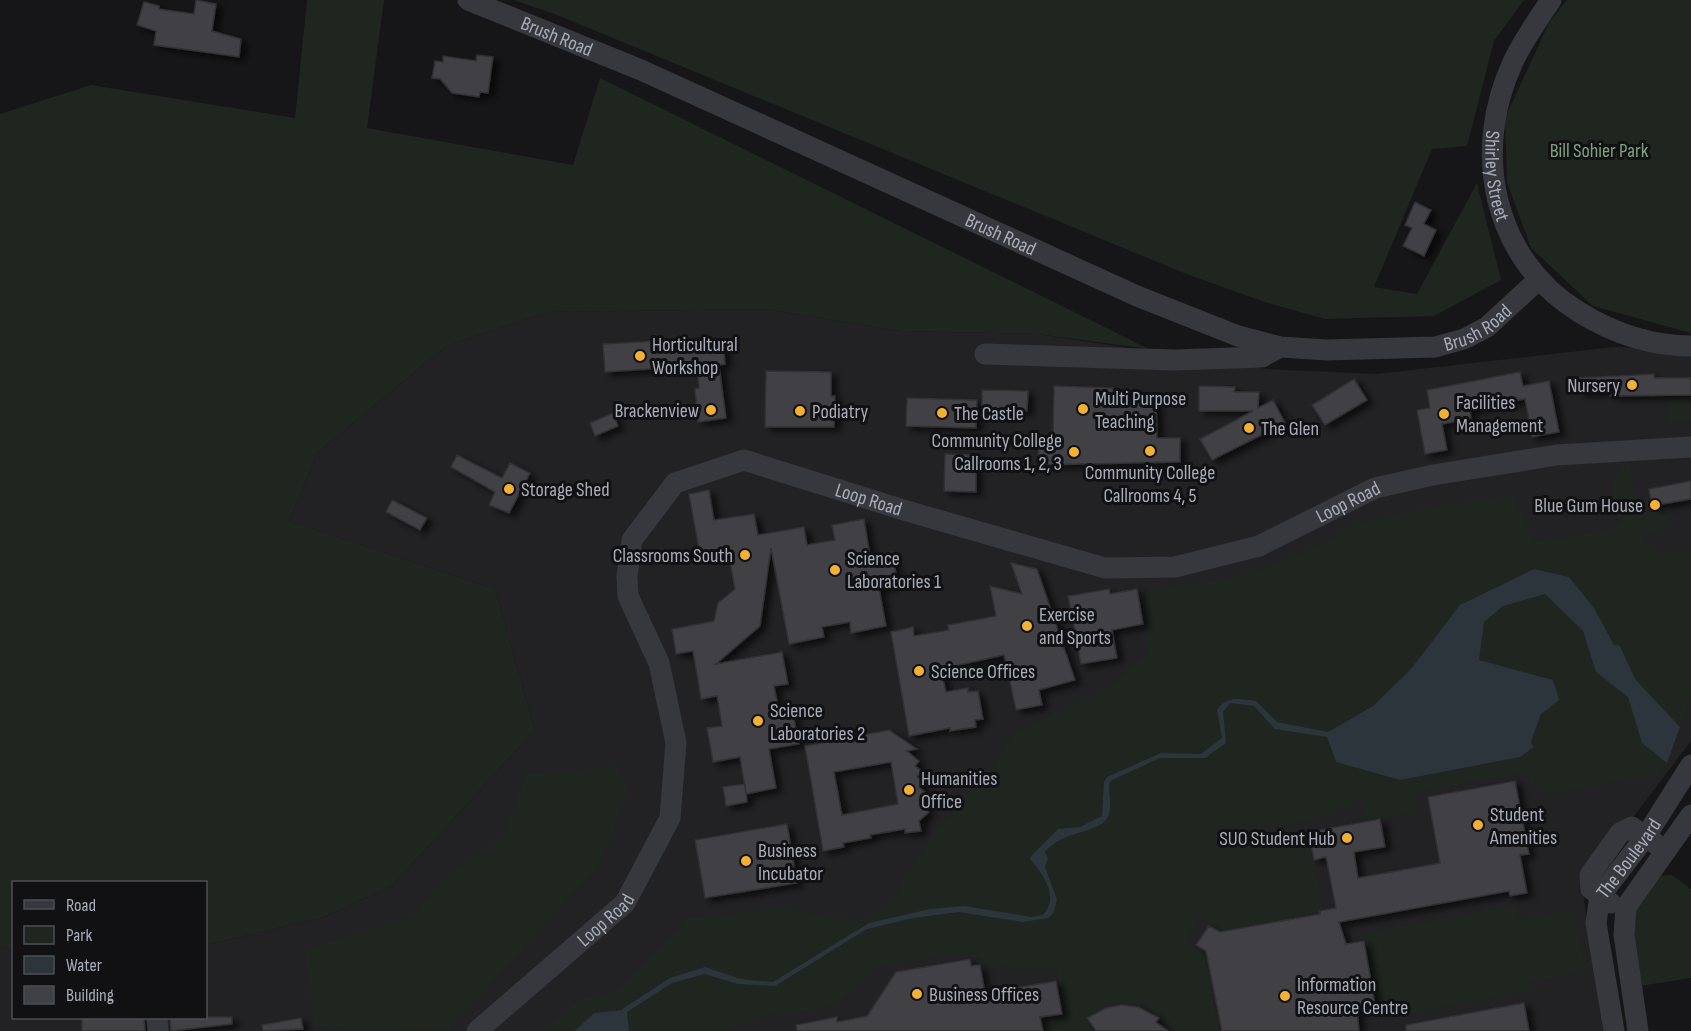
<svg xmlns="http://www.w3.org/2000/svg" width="1691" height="1031" font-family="'Sofia Sans Condensed',sans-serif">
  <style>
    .built { fill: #222225 }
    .green { fill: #1e261f }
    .water { fill: #2c353c }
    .building { fill: #404145; stroke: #303034; stroke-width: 1.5; fill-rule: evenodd; filter: url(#shadow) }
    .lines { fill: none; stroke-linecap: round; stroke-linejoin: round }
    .minor { stroke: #37383d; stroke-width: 21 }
    .poi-dot { fill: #f2b134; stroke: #111113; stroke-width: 2 }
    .labels { text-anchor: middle; stroke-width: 6; stroke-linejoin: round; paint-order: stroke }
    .street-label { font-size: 20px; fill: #a8adb8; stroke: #111113 }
    .park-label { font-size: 20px; fill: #7fa381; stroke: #111113 }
    .poi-label { font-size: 20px; fill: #a8adb8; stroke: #111113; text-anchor: start }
  </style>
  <defs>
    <filter id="shadow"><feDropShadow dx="6" dy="4" stdDeviation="3" flood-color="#0009"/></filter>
  </defs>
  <rect width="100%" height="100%" fill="#161618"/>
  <path class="built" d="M764,309L901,331L1037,334L1266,369L1376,374L1614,347L1691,350V741L1628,824L1583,893L1603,1031H0V948L13,950L14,1018H206V945L324,917L392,886L535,730L495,589L289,521L318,452L445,347L547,312Z"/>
  <path class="green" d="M307,0H384L367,128L573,165L600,78L1149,349L1037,334L901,331L764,309L547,312L445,347L318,452L289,521L495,589L535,730L392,886L324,917L206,945V882H14L13,950L0,948V114L91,85L295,118Z
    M514,0H1524L1494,41L1467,146L1432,149L1374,287L1417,294L1477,183L1501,280L1434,316L1325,319L1265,302L1189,275L557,15Z
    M1567,0H1691V333L1593,306L1531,248L1507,182L1505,118L1549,23Z
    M1691,400V422H1667L1666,401Z
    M1623,463L1630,464L1639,513L1657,511L1665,516L1668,531L1644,536L1645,543L1660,552L1691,551V697L1680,727L1635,679L1620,646H1614L1595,610L1569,577L1533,568L1460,605L1412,669L1373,706L1326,733L1336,762L1400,780L1520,757L1531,743L1541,714L1510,670L1479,660L1484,622L1503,606L1545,594L1583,631L1596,672L1628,697L1642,743L1667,763L1660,778H1641L1548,795L1538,787L1530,785L1527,772L1415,793L1418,812L1359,823L1367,795L1317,820L1258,829L1311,843L1323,909L1318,910V913L1220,931L1200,918L1185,940L1204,953L1219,1031H1176L1142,1005L1119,1002L1097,1009L1085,1017L1094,1031H1044L1042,1019L1065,1014L1057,970L1009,969L961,954L881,966L841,1002L814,1010L780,1013L746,1021L732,1031H629L630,1023L625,1009L594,1013L575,1031H545L578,999L617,991L689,918L779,908L858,919L876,913L894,899L905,874L933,835L995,764L1012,733L1106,690L1144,656L1150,645L1146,634L1144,597L1155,589L1176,584L1215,581L1255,571L1316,546L1356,523L1445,504L1513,495L1536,542L1607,530L1622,523L1608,506L1611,487Z
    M614,764L630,787L601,862L449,1031L314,1026L304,950L414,915L445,876L500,840L526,774L574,771Z
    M1672,875L1691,889V978L1640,986C1632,934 1622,921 1656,876Z
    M1515,905L1518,919L1574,909L1586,972L1531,982L1532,991L1379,1019L1363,933Z"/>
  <path class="water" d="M1534,569L1569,577L1594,608L1614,645L1620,646L1635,679L1680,727L1667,763L1642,743L1628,697L1596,672L1583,631L1545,594L1503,606L1484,622L1479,660L1553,680L1559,700L1541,714L1531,742L1534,747L1520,757L1400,780L1336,762L1327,737L1275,729L1254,706L1230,703L1223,712L1226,743L1205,758H1160L1112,780L1109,784C1109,794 1112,808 1108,817C1099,834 1062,830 1045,852L1048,859L1045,867L1057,899L1054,912L1048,918L1023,922L959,912L913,918L867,929L775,986L738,984L705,974L672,983L627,1012L629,1031H575L594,1013L621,1010L670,978L705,967L740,979L773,982L869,923L930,909L965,906L1031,917L1043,915C1060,897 1043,874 1030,859L1031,856L1058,829L1080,827L1102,816L1104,782L1107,777L1161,753L1201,754L1222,738L1217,710C1227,695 1240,699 1256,701L1277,722L1328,732L1373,706L1411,669L1460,605Z"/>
  <path class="building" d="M196,0L216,4L212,31L241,39L239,57L154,45L156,31L137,25L144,2L159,6V9L194,14Z
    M477,55L493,57L488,93L480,92L479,97L452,93L440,79L432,78L435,61L443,62V56L476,61Z
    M1415,202L1431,210L1424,224L1436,230L1424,256L1403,246L1412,228L1405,225Z
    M676,340V345L723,340L725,364L719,365L726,418L698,422L695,389L699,388L697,366L605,372L603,344Z
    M766,371L831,372V396H835L834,427H765Z
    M1520,372L1523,386L1549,381L1559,432L1532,437L1525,399L1470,410L1471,419L1442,424L1447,450L1425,454L1417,410L1430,408L1427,390Z
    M1654,374V378H1691V395L1610,396V391L1579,393L1578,378Z
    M1354,379L1367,400L1325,425L1312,405Z
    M1054,386L1113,388L1112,400H1156L1157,438H1180V462L1039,465L1038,441H1053Z
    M1199,386L1235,387L1234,392H1259L1258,408L1273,400L1285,423L1212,460L1200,439L1253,411H1199Z
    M982,390L1028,391L1027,411L982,410Z
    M907,398L977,400L976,428L906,426Z
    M613,413L618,426L595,436L590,423Z
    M945,454L976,455V492L944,491Z
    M457,455L502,478L510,463L530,473L509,513L489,505L495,492L451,467Z
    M1691,481V499L1652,506L1649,489Z
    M709,490L714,520L754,514L758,535L804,527L807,545L835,540L832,525L864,519L870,556L892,552L898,584L879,588L886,626L851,633L850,622L822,627L824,637L789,644L771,548L760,626L716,664L782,652L788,684L774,686L780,716L793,714L799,744L769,749L776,788L746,794L740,757L713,762L707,728L722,726L717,696L701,699L693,651L676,654L672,629L714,621L718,603L735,589L728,551L700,555L689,494Z
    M392,500L427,518L420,530L386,512Z
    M1011,563L1037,569L1075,680L1039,690L1042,705L1016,710L1004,655L941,669L946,692L968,688V692L978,691L983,719L975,720L976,727L950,731V728L909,736L891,632L913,627L914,636L949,630L948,625L996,616L990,586L1022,594Z
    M1109,589L1110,594L1137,589L1143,624L1112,630L1117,658L1081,664L1068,596Z
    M889,730L917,749L907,751L919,761L915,766L922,771L917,777L924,782L919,787L925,792L921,797L927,802L923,808L929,812L919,821L921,831L905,833V829L870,835L871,838L843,843L844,847L823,851L805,746ZM891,762L898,804L842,815L834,772Z
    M1515,781L1529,854L1520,855L1527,893L1510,896L1509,891L1339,922L1346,944L1364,941L1375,1005L1357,1009L1359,1031H1222L1206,951L1196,945L1209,926L1220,932L1320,914V911L1336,908L1326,857L1314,860L1309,832L1380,819L1385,847L1354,852L1358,878L1440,863L1428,797Z
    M745,784L747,802L726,806L723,787Z
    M787,824L797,883L705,898L695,840Z
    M970,959L971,966L980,965L985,993L1056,981L1062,1014L1040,1017L1043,1031H797L796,1025L837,1017V1022L867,1016L896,972Z
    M1524,1003L1529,1031H1406V1025Z
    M1122,1005L1138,1007L1159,1018L1156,1022L1168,1031H1096L1087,1018L1106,1008Z
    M82,1017H144L145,1031H82Z
    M170,1017H232V1024L171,1031Z
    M301,1018L303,1029L263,1031L262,1025Z"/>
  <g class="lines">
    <g class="minor">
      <path id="s1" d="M468,0L641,70L1137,296L1238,336L1280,347L1327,350L1435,347L1464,339L1487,327L1538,280"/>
      <path id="s2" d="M1551,0C1538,20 1523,40 1513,62C1471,152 1493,259 1579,312C1613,333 1650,346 1691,346"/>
      <path d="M985,354L1174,360L1262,357L1280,347"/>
      <path d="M1611,903L1591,889L1590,875L1620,833L1632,827L1656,844"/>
      <path d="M157,1018L158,1031"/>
      <path id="s3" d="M477,1031L625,903L670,818L676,743L659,663L628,596L627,576L632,540L675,483L744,460L907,511L1105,568L1175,567L1259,546L1375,488L1433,475L1557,455L1691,447"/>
      <path id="s4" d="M1614,1031L1596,923L1600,896L1646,836L1691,765"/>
      <path d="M1638,1031L1624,935L1626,907L1691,815"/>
    </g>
  </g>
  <g class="poi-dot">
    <circle cx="640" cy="356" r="6"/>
    <circle cx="1632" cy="385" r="6"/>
    <circle cx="1083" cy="409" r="6"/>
    <circle cx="711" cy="410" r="6"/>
    <circle cx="800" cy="411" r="6"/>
    <circle cx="942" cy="413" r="6"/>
    <circle cx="1444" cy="414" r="6"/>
    <circle cx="1249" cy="428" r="6"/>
    <circle cx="1150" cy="451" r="6"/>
    <circle cx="1074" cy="452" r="6"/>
    <circle cx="509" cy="489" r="6"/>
    <circle cx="1655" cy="505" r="6"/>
    <circle cx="745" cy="555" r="6"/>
    <circle cx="835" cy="570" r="6"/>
    <circle cx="1027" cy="626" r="6"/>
    <circle cx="919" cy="671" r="6"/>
    <circle cx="758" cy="721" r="6"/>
    <circle cx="909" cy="790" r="6"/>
    <circle cx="1478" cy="825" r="6"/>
    <circle cx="1347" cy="838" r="6"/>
    <circle cx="746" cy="861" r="6"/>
    <circle cx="917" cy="994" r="6"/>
    <circle cx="1285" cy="996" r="6"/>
  </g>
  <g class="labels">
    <g class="street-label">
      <text dy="7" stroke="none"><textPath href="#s1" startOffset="96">Brush Road</textPath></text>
      <text dy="7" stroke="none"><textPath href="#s2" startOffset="190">Shirley Street</textPath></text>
      <text dy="7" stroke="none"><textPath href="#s1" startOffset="582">Brush Road</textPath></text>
      <text dy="7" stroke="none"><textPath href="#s1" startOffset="1086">Brush Road</textPath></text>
      <text dy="7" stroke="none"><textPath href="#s3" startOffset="854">Loop Road</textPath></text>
      <text dy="7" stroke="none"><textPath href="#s3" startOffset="1356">Loop Road</textPath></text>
      <text dy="7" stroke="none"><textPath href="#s4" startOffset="184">The Boulevard</textPath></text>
      <text dy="7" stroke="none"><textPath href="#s3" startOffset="170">Loop Road</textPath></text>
    </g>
    <g class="park-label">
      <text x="1599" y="157">Bill Sohier Park</text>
    </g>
    <g class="poi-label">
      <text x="652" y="351">Horticultural<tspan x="652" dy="23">Workshop</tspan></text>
      <text x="1620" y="392" text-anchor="end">Nursery</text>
      <text x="1095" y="405">Multi Purpose<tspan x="1095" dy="23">Teaching</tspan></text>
      <text x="1456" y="409">Facilities<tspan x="1456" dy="23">Management</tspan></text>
      <text x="699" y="417" text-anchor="end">Brackenview</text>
      <text x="812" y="418">Podiatry</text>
      <text x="954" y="420">The Castle</text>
      <text x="1261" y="435">The Glen</text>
      <text x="1062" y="447" text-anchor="end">Community College<tspan x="1062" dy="23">Callrooms 1, 2, 3</tspan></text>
      <text x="1150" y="479" text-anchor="middle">Community College<tspan x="1150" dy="23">Callrooms 4, 5</tspan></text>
      <text x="521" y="496">Storage Shed</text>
      <text x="1643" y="512" text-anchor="end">Blue Gum House</text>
      <text x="733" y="562" text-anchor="end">Classrooms South</text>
      <text x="847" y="565">Science<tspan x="847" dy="23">Laboratories 1</tspan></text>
      <text x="1039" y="621">Exercise<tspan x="1039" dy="23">and Sports</tspan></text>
      <text x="931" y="678">Science Offices</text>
      <text x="770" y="717">Science<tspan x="770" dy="23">Laboratories 2</tspan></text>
      <text x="921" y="785">Humanities<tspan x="921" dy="23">Office</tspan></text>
      <text x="1490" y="821">Student<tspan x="1490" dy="23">Amenities</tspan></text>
      <text x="1335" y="845" text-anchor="end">SUO Student Hub</text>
      <text x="758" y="857">Business<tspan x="758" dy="23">Incubator</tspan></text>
      <text x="1297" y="991">Information<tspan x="1297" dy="23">Resource Centre</tspan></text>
      <text x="929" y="1001">Business Offices</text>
    </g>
  </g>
  <rect x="12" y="881" width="195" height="138" fill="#111113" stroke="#4d4f55" stroke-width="1.5"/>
  <rect x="24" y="900" width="30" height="9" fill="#37383d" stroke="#4d4f55" stroke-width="1.5"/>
  <text x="66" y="911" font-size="18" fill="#a8adb8">Road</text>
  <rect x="24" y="926" width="30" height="18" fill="#1e261f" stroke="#4d4f55" stroke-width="1.5"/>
  <text x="66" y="941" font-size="18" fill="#a8adb8">Park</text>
  <rect x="24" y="956" width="30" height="18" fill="#2c353c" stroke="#4d4f55" stroke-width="1.5"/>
  <text x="66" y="971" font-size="18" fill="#a8adb8">Water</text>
  <rect x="24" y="986" width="30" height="18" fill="#404145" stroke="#4d4f55" stroke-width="1.5"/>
  <text x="66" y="1001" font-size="18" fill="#a8adb8">Building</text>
</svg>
